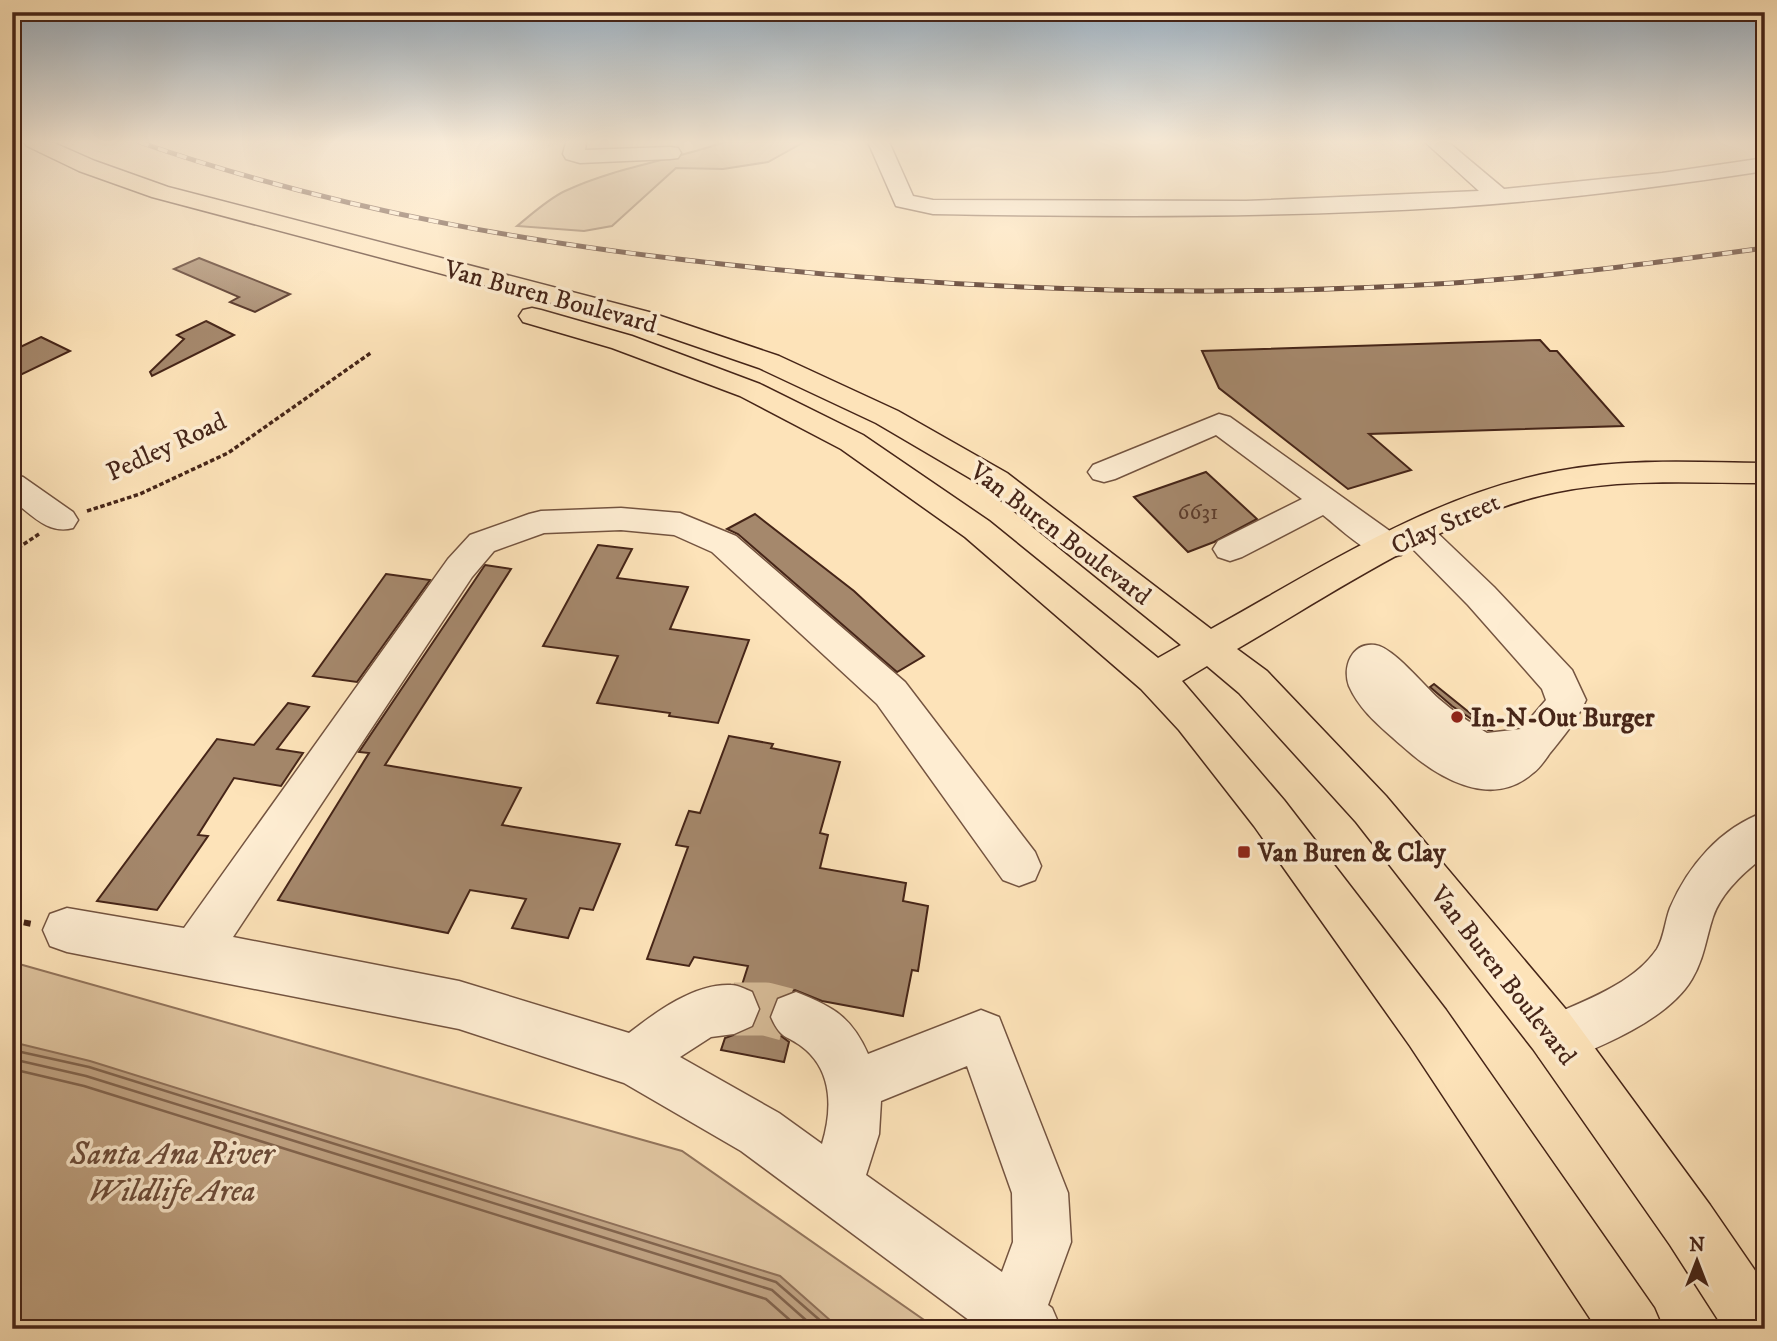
<svg xmlns="http://www.w3.org/2000/svg" width="1777" height="1341" font-family="'IM FELL DW Pica',serif">
  <style>
    .green { fill: #dec39e; stroke: #92745b; stroke-width: 2 }
    .water { fill: #bfa282; stroke: #8f7058; stroke-width: 2 }
    .lines { fill: none; stroke-linecap: round; stroke-linejoin: round }
    .shore { stroke: #82644d; stroke-width: 2.5 }
    .building { fill: #a5886c; stroke: #462518; stroke-width: 2 }
    .minor-tunnel { stroke: #d8bd99; stroke-width: 53; stroke-dasharray: 53 26; stroke-linecap: butt }
    .minor-casing { stroke: #745440; stroke-width: 3 }
    .major-casing { stroke: #462518; stroke-width: 3 }
    .path-far1 { stroke: #462518; stroke-width: 3.5; stroke-dasharray: 4.5 2.5; stroke-linecap: butt }
    .path { stroke: #462518; stroke-width: 6; stroke-dasharray: 7 5; stroke-linecap: butt }
    .minor { fill: #feedd2; fill-rule: evenodd }
    .major { fill: #fde3b9; fill-rule: evenodd }
    .rail-casing { stroke: #462518; stroke-width: 5 }
    .rail { stroke: #feedd2; stroke-width: 3.5; stroke-dasharray: 10; stroke-linecap: butt }
    .poi-dot { fill: #8f2418; stroke: #feedd2; stroke-width: 2.5 }
    .labels { text-anchor: middle; stroke-width: 7; stroke-linejoin: round; paint-order: stroke }
    .number-label { font-size: 23px; fill: #5e3e2d }
    .street-label { font-size: 26px; fill: #462518; stroke: #feedd2 }
    .poi-label { font-size: 26px; font-weight: bold; fill: #462518; stroke: #feedd2; text-anchor: start }
    .near-park-label { font-size: 32px; font-style: italic; fill: #6c4c3a; stroke: #feedd2 }
  </style>
  <rect width="100%" height="100%" fill="#fde3b9"/>
  <filter id="stains"><feTurbulence type="fractalNoise" baseFrequency=".00286" numOctaves="4"/><feColorMatrix values="0 0 0 0 .2 0 0 0 0 .09 0 0 0 0 .02 0 0 0 .5 -.17"/></filter>
  <radialGradient id="worn" r=".72"><stop offset=".6" stop-color="#630" stop-opacity="0"/><stop offset="1" stop-color="#630" stop-opacity=".3"/></radialGradient>
  <path class="green" d="M725,142H804L768,162L723,169L676,168L612,226L584,231L517,226C532,214 548,199 565,191C616,167 673,160 725,142Z
    M12,962L682,1151L937,1329H12Z"/>
  <path class="water" d="M12,1042L90,1061L780,1276L840,1329H12Z"/>
  <g class="lines">
    <path class="shore" d="M12,1050L89,1067L776,1282L830,1329
      M12,1059L86,1076L772,1290L816,1329
      M12,1069L84,1086L766,1299L800,1329"/>
  </g>
  <path class="building" d="M199,258L290,294L255,312L230,302L239,297L174,269Z
    M206,321L234,335L152,376L150,372L184,339L177,335Z
    M41,337L70,351L12,379V351Z
    M1540,340L1550,351H1557L1623,426L1369,434L1411,470L1348,489L1219,388L1202,351Z
    M1206,472L1257,519L1214,542L1188,552L1134,497Z
    M755,514L854,591L924,656L897,672L738,534L727,529Z
    M598,545L632,549L617,578L688,587L670,629L749,640L718,723L669,716L670,713L597,703L618,656L543,646Z
    M485,565L511,569L385,765L521,788L502,825L620,844L593,910L580,908L568,938L512,928L526,899L470,890L448,933L278,900L369,753L359,752Z
    M386,574L430,580L357,682L313,676Z
    M1434,684L1491,730H1488L1452,706L1430,687Z
    M288,703L309,707L277,749L303,753L281,786L234,778L198,835L208,836L157,910L97,901L217,739L254,745Z
    M729,736L773,744L771,748L840,762L820,833L828,835L820,868L906,883L903,901L928,906L918,971L912,970L903,1016L822,1001L795,990L776,998L769,1016L776,1032L789,1042L784,1062L721,1050L725,1038L753,1028L761,1010L754,991L742,985L748,966L694,957L689,966L647,959L688,847L676,845L689,811L700,813Z"/>
  <g class="lines">
    <path class="minor-tunnel" d="M734,1009H766L796,1017"/>
    <defs>
      <path id="minor" d="M566,142H586L585,150L670,147L678,148L681,153L678,158L670,159L580,163L566,159L563,154Z
        M868,142H889L913,196L933,200L1246,201L1479,191L1425,142H1448L1504,189L1662,173L1765,158V171C1661,187 1558,200 1454,207C1280,218 1107,217 933,214L896,206Z
        M1219,414L1230,417L1401,539L1406,547L1401,555C1373,563 1345,532 1323,515L1242,557L1230,561L1218,557L1213,549L1218,541L1302,499L1216,435L1115,479L1104,482L1093,479L1088,472L1093,465Z
        M12,474L23,477L73,512L78,520L73,528C48,535 31,514 12,500Z
        M621,508L680,513L736,536L905,682L1035,852L1041,866L1035,880L1019,886L1003,880L877,704L712,552L674,535L621,530L544,533L494,551L472,577L233,937L459,981L629,1033C656,1012 695,983 731,985C738,985 745,989 752,992L759,1009L752,1026L734,1034L711,1037L680,1057L779,1113L822,1144C832,1111 833,1074 806,1050C788,1034 782,1042 771,1017L778,999L796,992C833,1007 851,1016 868,1054L981,1010L999,1017L1068,1193L1071,1242L1048,1305L1052,1308L1061,1329H981L741,1151L624,1083L459,1029L67,952L50,946L43,930L50,914L67,908L184,928L448,559L470,535L529,514L541,511ZM967,1066L1012,1193L1013,1242L1002,1272L866,1175L879,1134L881,1101Z
        M1417,522L1429,525L1494,587L1572,670L1586,700C1577,720 1564,736 1550,753C1545,760 1540,768 1533,773C1490,811 1435,776 1401,745C1381,727 1360,711 1349,686C1342,667 1352,642 1375,645C1393,647 1424,686 1439,699C1454,712 1470,723 1487,733L1521,729L1546,700L1542,689L1468,605L1405,541L1400,533L1405,525Z
        M1765,812V856C1745,871 1721,893 1713,917C1706,938 1704,959 1692,979C1668,1020 1600,1047 1557,1064L1539,1057L1532,1039L1539,1021C1578,1003 1632,986 1657,949C1664,938 1665,921 1670,908C1688,866 1720,828 1765,812Z"/>
      <path id="major" d="M24,142H52L95,161L168,187L649,312L779,356L898,411L1007,473L1211,629C1321,568 1433,494 1558,471C1626,458 1696,462 1765,463V483C1696,483 1625,478 1557,492C1450,513 1332,594 1237,649L1267,671L1386,796L1569,1013L1710,1205L1765,1285V1329H1724L1670,1245L1533,1049L1356,822L1239,693L1207,666L1182,681L1284,800L1446,1010L1654,1308L1663,1329H1597L1410,1046L1254,826L1179,730L1141,689L965,537L841,449L740,396L612,348L523,322L519,316L523,310L532,308L541,310L632,336L760,384L863,435L989,521L1158,658L1181,645L985,487L876,423L759,368L631,324L152,197L79,171L27,146Z"/>
    </defs>
    <use href="#minor" class="minor-casing"/>
    <use href="#major" class="major-casing"/>
    <path class="path-far1" d="M87,511L140,494L228,453L372,352
      M12,552L39,534"/>
    <path class="path" d="M12,920L32,924"/>
    <use href="#minor" class="minor"/>
    <use href="#major" class="major"/>
    <defs>
      <path id="rail" d="M139,142C341,212 548,247 760,268C990,291 1223,298 1453,283C1558,276 1661,262 1765,248"/>
    </defs>
    <use href="#rail" class="rail-casing"/>
    <use href="#rail" class="rail"/>
  </g>
  <linearGradient id="sky" x2="0" y2="1"><stop stop-color="#97adbf"/><stop offset="0.43" stop-color="#fef2e0"/><stop offset="1" stop-color="#fef2e0" stop-opacity="0"/></linearGradient>
  <rect width="1777" height="330" fill="url(#sky)"/>
  <g class="poi-dot">
    <circle cx="1457" cy="717" r="7"/>
    <rect x="1237" y="845" width="14" height="14" rx="3.5"/>
  </g>
  <g class="labels">
    <g class="number-label">
      <text x="1198" y="519">6631</text>
    </g>
    <g class="street-label">
      <text transform="translate(551 296) rotate(15)" y="9">Van Buren Boulevard</text>
      <text transform="translate(166 446) rotate(-25)" y="9">Pedley Road</text>
      <text transform="translate(1445 523) rotate(-24)" y="9">Clay Street</text>
      <text transform="translate(1061 533) rotate(37)" y="9">Van Buren Boulevard</text>
      <text transform="translate(1504 975) rotate(52)" y="9">Van Buren Boulevard</text>
    </g>
    <g class="poi-label">
      <text x="1471" y="726">In-N-Out Burger</text>
      <text x="1258" y="861">Van Buren &amp; Clay</text>
    </g>
    <g class="near-park-label">
      <text x="172" y="1164">Santa Ana River<tspan x="172" dy="37">Wildlife Area</tspan></text>
    </g>
  </g>
  <rect width="1777" height="1341" fill="none" stroke="#fde3b9" stroke-width="42"/>
  <rect x="14" y="14" width="1749" height="1313" fill="none" stroke="#462518" stroke-width="3.5"/>
  <rect x="21" y="21" width="1735" height="1299" fill="none" stroke="#462518" stroke-width="2"/>
  <g transform="translate(1697 1261)" stroke="#feedd2" stroke-width="5" paint-order="stroke">
  <path d="M0-5L12 26L0 18L-12 26Z" fill="#462518"/>
  <text y="-10" font-size="19" font-weight="bold" text-anchor="middle" fill="#462518">N</text>
  </g>
  <rect width="100%" height="100%" filter="url(#stains)"/>
  <rect width="100%" height="100%" fill="url(#worn)"/>
</svg>
